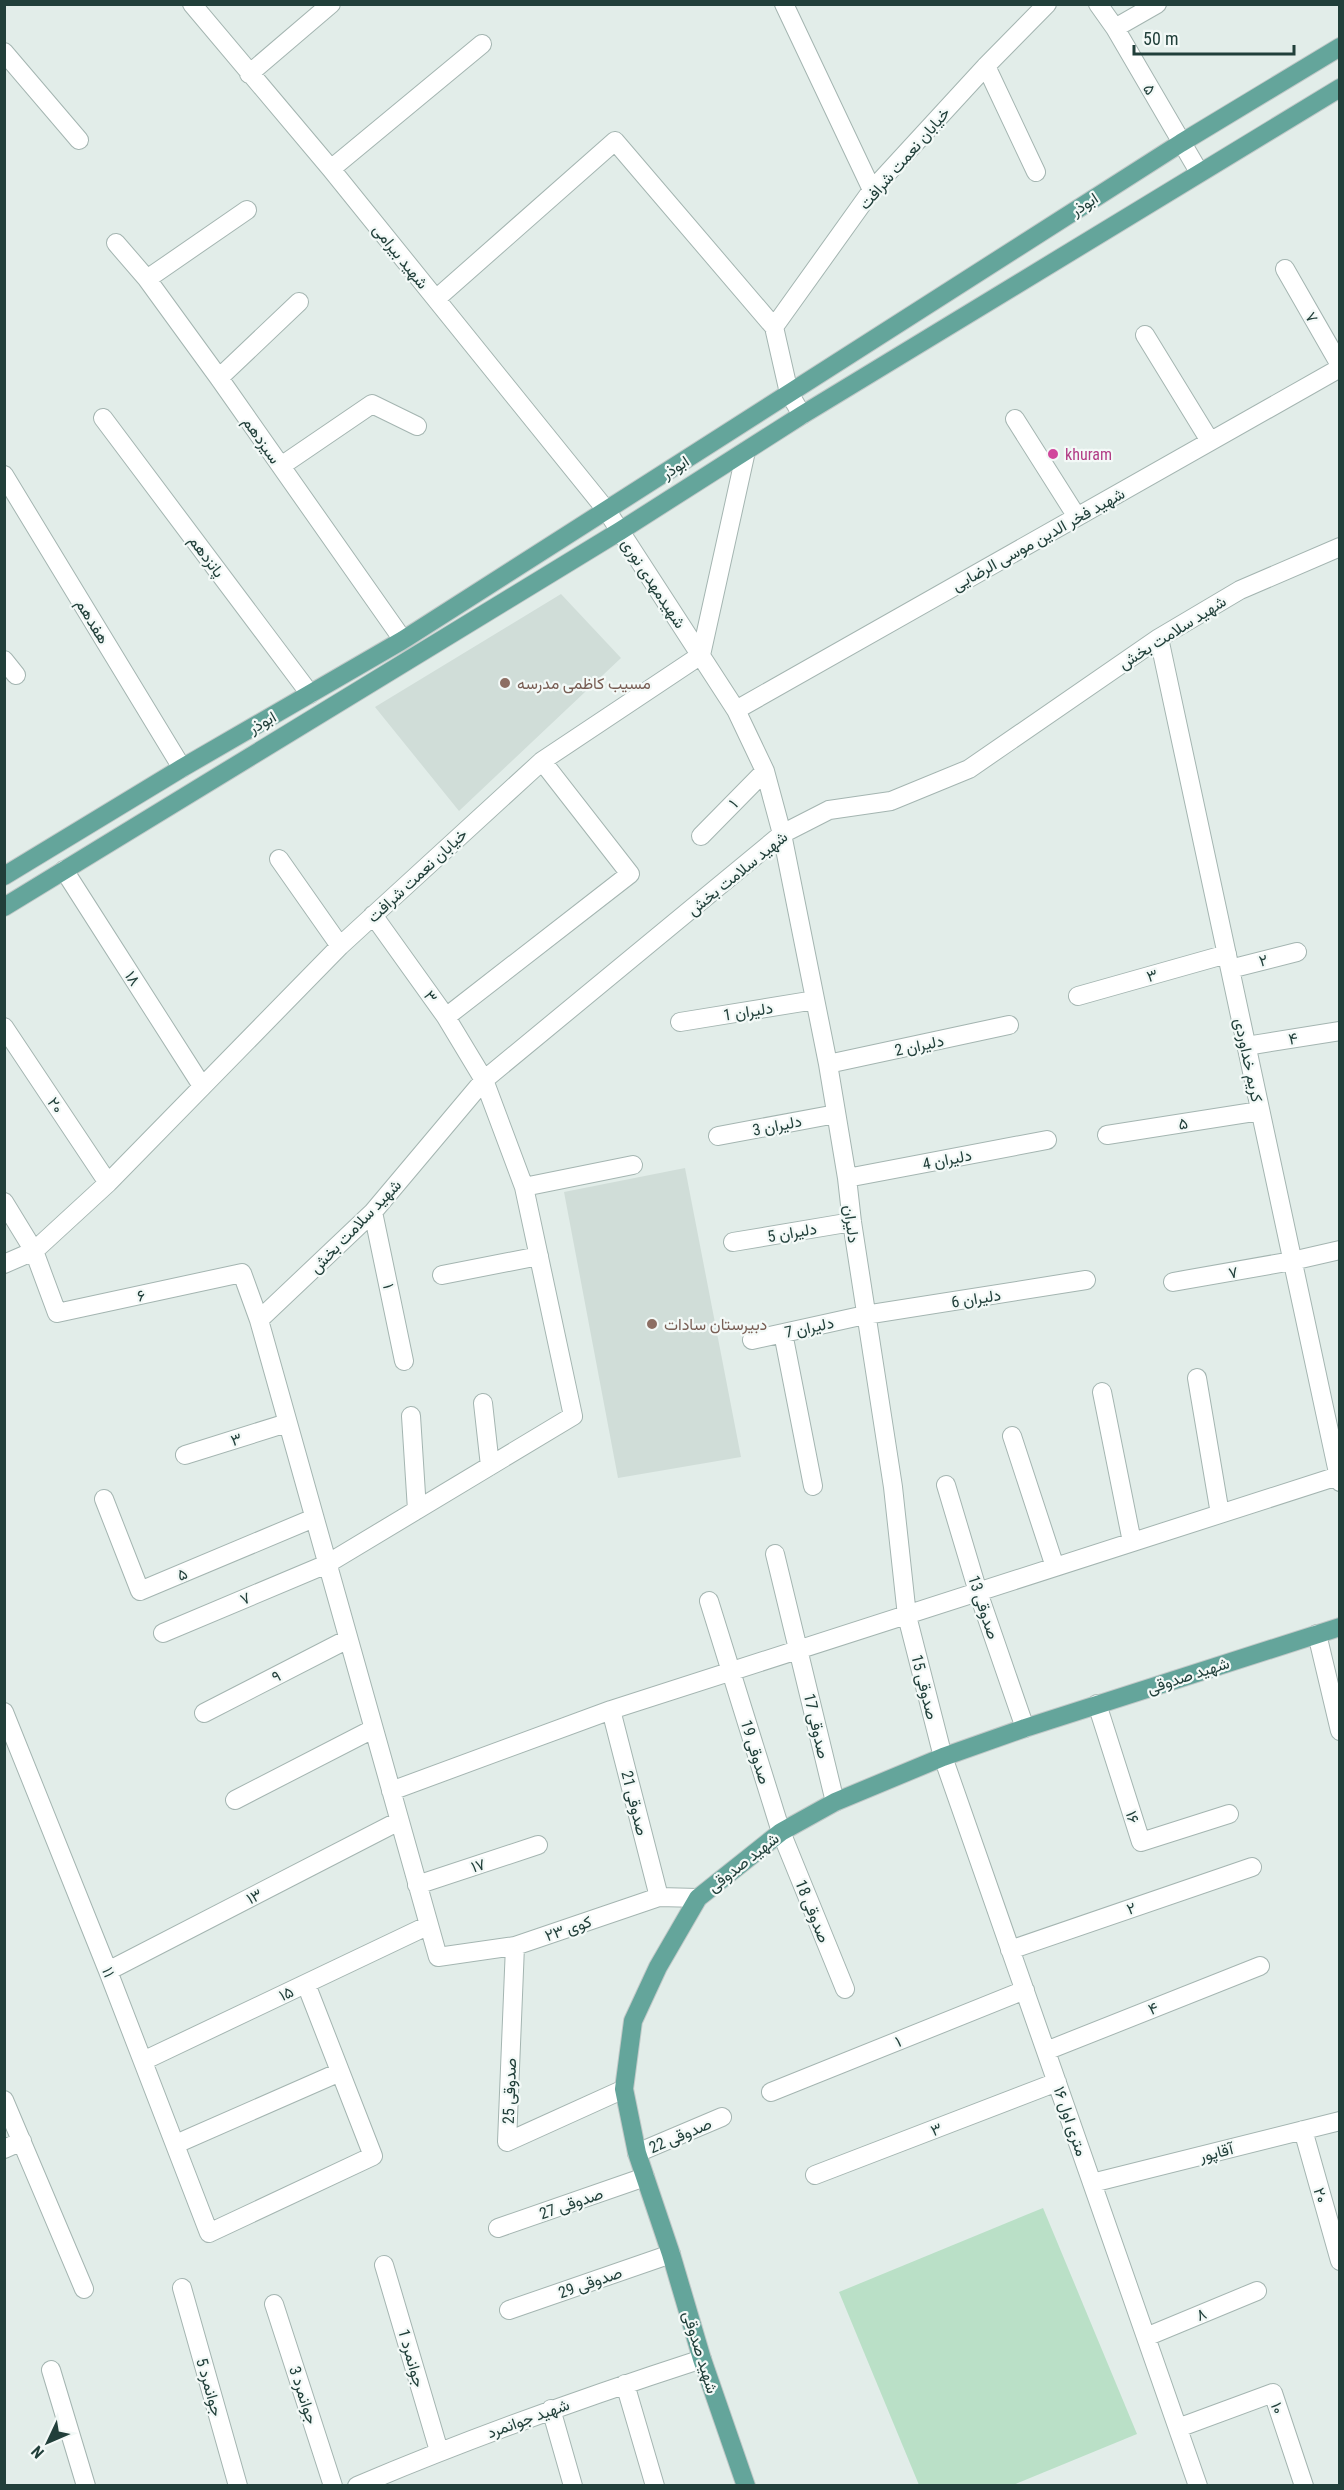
<svg xmlns="http://www.w3.org/2000/svg" width="1344" height="2490" font-family="'Roboto Condensed',Vazirmatn,sans-serif">
  <style>
    .built { fill: #d0ddd8 }
    .green { fill: #bae0c7 }
    .lines { fill: none; stroke-linecap: round; stroke-linejoin: round }
    .minor-casing { stroke: #a4b5b1; stroke-width: 20 }
    .major-casing { stroke: #c1c9c8; stroke-width: 20 }
    .minor { stroke: #fff; stroke-width: 18 }
    .major { stroke: #64a59b; stroke-width: 18 }
    .hotel-dot { fill: #d1479c; stroke: #f3f9f7; stroke-width: 2 }
    .education-dot { fill: #8d6e63; stroke: #f3f9f7; stroke-width: 2 }
    .labels { text-anchor: middle; stroke-width: 4.5; stroke-linejoin: round; paint-order: stroke }
    .street-label { font-size: 16px; fill: #213f3a; stroke: #f3f9f7 }
    .hotel-label { font-size: 16px; fill: #b23c85; stroke: #f3f9f7; text-anchor: start }
    .education-label { font-size: 16px; fill: #785e54; stroke: #f3f9f7; text-anchor: start }
  </style>
  <rect width="100%" height="100%" fill="#e2ede9"/>
  <path class="built" d="M561,594L621,658L459,811L375,707Z
    M685,1168L741,1457L618,1478L564,1192Z"/>
  <path class="green" d="M1043,2208L1137,2434L1013,2485H919L839,2292Z"/>
  <g class="lines">
    <defs>
      <path id="minor" d="M192,4L331,169L607,511L736,710L765,771L782,834L828,1064L847,1178L852,1222L893,1487L907,1616L943,1757L1198,2486
        M784,4L872,190
        M1098,4L1115,28L1199,172
        M1115,28L1157,4
        M4,52L79,140
        M986,66L1036,172
        M249,74L331,4
        M331,169L482,44
        M116,243L147,279L219,378L403,640
        M1285,269L1340,365
        M147,279L247,210
        M436,299L615,141L774,327
        M1145,335L1210,441
        M219,378L299,302
        M802,415L789,393L774,327L872,190L986,66L1047,4
        M103,418L310,694
        M1015,419L1077,517
        M281,466L372,404L417,426
        M4,475L182,768
        M1159,638L1340,1482
        M4,660L16,675
        M736,710L1340,368
        M701,836L765,771
        M279,859L340,946
        M64,870L202,1086
        M1230,969L1297,952
        M1078,996L1227,954
        M446,1017L630,874L542,761
        M680,1022L815,1000
        M4,1027L108,1183
        M1246,1046L1340,1031
        M828,1064L1009,1025
        M1107,1135L1260,1111
        M718,1136L836,1114
        M847,1178L1047,1140
        M524,1187L633,1165
        M4,1202L34,1251L57,1313L242,1273L259,1320L438,1957L515,1946L659,1897L698,1898
        M373,1212L404,1361
        M733,1242L852,1222
        M4,1264L34,1251L108,1183L340,946L542,761L701,655L746,451
        M442,1275L539,1256
        M1173,1282L1292,1261L1340,1250
        M259,1320L373,1212L484,1080L782,834L829,810L891,801L969,769L1159,638L1240,590L1340,547
        M783,1333L813,1486
        M752,1340L865,1315L1086,1280
        M1197,1378L1220,1514
        M1102,1392L1132,1542
        M483,1403L490,1466
        M411,1416L417,1510
        M1012,1436L1055,1567
        M185,1455L287,1423
        M946,1485L978,1592L1025,1728
        M104,1499L140,1591L314,1518
        M775,1554L835,1802
        M709,1601L781,1832L845,1989
        M163,1633L327,1564L573,1416L524,1187L484,1080L446,1017L373,915
        M1317,1634L1340,1731
        M1097,1704L1141,1842L1229,1814
        M611,1710L659,1897
        M4,1712L108,1971L209,2233L373,2156L306,1984
        M204,1713L348,1639
        M391,1791L611,1710L1338,1476
        M235,1800L373,1729
        M417,1885L538,1845
        M515,1946L507,2142L624,2089
        M1010,1950L1252,1867
        M108,1971L399,1821
        M1046,2051L1260,1966
        M143,2061L429,1925
        M771,2092L1025,1990
        M4,2100L84,2289
        M1303,2130L1340,2261
        M176,2144L340,2072
        M4,2149L22,2141
        M637,2153L722,2117
        M815,2175L1057,2082
        M1092,2183L1340,2121
        M498,2228L645,2177
        M384,2265L439,2451
        M182,2288L238,2486
        M274,2304L333,2486
        M509,2310L671,2254
        M1146,2337L1257,2291
        M51,2370L86,2486
        M625,2384L655,2486
        M551,2409L573,2486
        M1178,2428L1273,2393L1304,2486
        M357,2486C470,2438 585,2397 702,2359"/>
      <path id="major" d="M4,876L182,768L403,640L1181,143L1340,47
        M4,907L620,531L802,415L1340,88
        M746,2486L702,2359L671,2254L637,2153L624,2089L633,2021L658,1967L698,1898L781,1832L835,1802L943,1757L1025,1728L1340,1627"/>
    </defs>
    <use href="#minor" class="minor-casing"/>
    <use href="#major" class="major-casing"/>
    <use href="#minor" class="minor"/>
    <use href="#major" class="major"/>
  </g>
  <circle class="hotel-dot" cx="1053" cy="454" r="6"/>
  <g class="education-dot">
    <circle cx="505" cy="683" r="6"/>
    <circle cx="652" cy="1324" r="6"/>
  </g>
  <g class="labels">
    <g class="street-label">
      <text transform="translate(1150 89) rotate(60)" y="6">۵</text>
      <text transform="translate(904 158) rotate(-49)" y="6">خیابان نعمت شرافت</text>
      <text transform="translate(1084 204) rotate(-33)" y="6">ابوذر</text>
      <text transform="translate(401 256) rotate(51)" y="6">شهید بیرامی</text>
      <text transform="translate(1312 317) rotate(60)" y="6">۷</text>
      <text transform="translate(262 440) rotate(55)" y="6">سیزدهم</text>
      <text transform="translate(675 467) rotate(-33)" y="6">ابوذر</text>
      <text transform="translate(1038 539) rotate(-29)" y="6">شهید فخر الدین موسی الرضایی</text>
      <text transform="translate(207 556) rotate(53)" y="6">پانزدهم</text>
      <text transform="translate(654 583) rotate(57)" y="6">شهیدمهدی نوری</text>
      <text transform="translate(93 621) rotate(59)" y="6">هفدهم</text>
      <text transform="translate(1172 632) rotate(-32)" y="6">شهید سلامت بخش</text>
      <text transform="translate(262 722) rotate(-30)" y="6">ابوذر</text>
      <text transform="translate(733 803) rotate(-45)" y="6">۱</text>
      <text transform="translate(737 873) rotate(-39)" y="6">شهید سلامت بخش</text>
      <text transform="translate(417 875) rotate(-43)" y="6">خیابان نعمت شرافت</text>
      <text transform="translate(1263 960) rotate(-14)" y="6">۲</text>
      <text transform="translate(1152 975) rotate(-16)" y="6">۳</text>
      <text transform="translate(133 978) rotate(57)" y="6">۱۸</text>
      <text transform="translate(431 996) rotate(55)" y="6">۳</text>
      <text transform="translate(748 1011) rotate(-9)" y="6">دلیران 1</text>
      <text transform="translate(1293 1038) rotate(-10)" y="6">۴</text>
      <text transform="translate(919 1045) rotate(-12)" y="6">دلیران 2</text>
      <text transform="translate(1249 1060) rotate(78)" y="6">کریم خداوردی</text>
      <text transform="translate(56 1105) rotate(56)" y="6">۲۰</text>
      <text transform="translate(1183 1123) rotate(-9)" y="6">۵</text>
      <text transform="translate(777 1125) rotate(-11)" y="6">دلیران 3</text>
      <text transform="translate(947 1159) rotate(-11)" y="6">دلیران 4</text>
      <text transform="translate(852 1224) rotate(83)" y="6">دلیران</text>
      <text transform="translate(355 1226) rotate(-46)" y="6">شهید سلامت بخش</text>
      <text transform="translate(792 1232) rotate(-10)" y="6">دلیران 5</text>
      <text transform="translate(1233 1272) rotate(-10)" y="6">۷</text>
      <text transform="translate(389 1286) rotate(78)" y="6">۱</text>
      <text transform="translate(141 1295) rotate(-12)" y="6">۶</text>
      <text transform="translate(976 1298) rotate(-9)" y="6">دلیران 6</text>
      <text transform="translate(809 1327) rotate(-12)" y="6">دلیران 7</text>
      <text transform="translate(236 1439) rotate(-17)" y="6">۳</text>
      <text transform="translate(182 1574) rotate(-23)" y="6">۵</text>
      <text transform="translate(245 1598) rotate(-23)" y="6">۷</text>
      <text transform="translate(984 1607) rotate(72)" y="6">صدوقی 13</text>
      <text transform="translate(1188 1675) rotate(-18)" y="6">شهید صدوقی</text>
      <text transform="translate(276 1676) rotate(-27)" y="6">۹</text>
      <text transform="translate(925 1687) rotate(76)" y="6">صدوقی 15</text>
      <text transform="translate(817 1726) rotate(77)" y="6">صدوقی 17</text>
      <text transform="translate(756 1752) rotate(73)" y="6">صدوقی 19</text>
      <text transform="translate(635 1803) rotate(76)" y="6">صدوقی 21</text>
      <text transform="translate(1133 1817) rotate(72)" y="6">۱۶</text>
      <text transform="translate(743 1862) rotate(-38)" y="6">شهید صدوقی</text>
      <text transform="translate(478 1865) rotate(-18)" y="6">۱۷</text>
      <text transform="translate(254 1896) rotate(-27)" y="6">۱۳</text>
      <text transform="translate(1131 1908) rotate(-19)" y="6">۲</text>
      <text transform="translate(813 1911) rotate(68)" y="6">صدوقی 18</text>
      <text transform="translate(568 1928) rotate(-19)" y="6">کوی ۲۳</text>
      <text transform="translate(109 1972) rotate(69)" y="6">۱۱</text>
      <text transform="translate(286 1993) rotate(-25)" y="6">۱۵</text>
      <text transform="translate(1153 2008) rotate(-22)" y="6">۴</text>
      <text transform="translate(898 2041) rotate(-22)" y="6">۱</text>
      <text transform="translate(509 2091) rotate(-88)" y="6">صدوقی 25</text>
      <text transform="translate(1071 2121) rotate(71)" y="6">۱۶ متری اول</text>
      <text transform="translate(936 2129) rotate(-21)" y="6">۳</text>
      <text transform="translate(680 2135) rotate(-23)" y="6">صدوقی 22</text>
      <text transform="translate(1216 2152) rotate(-14)" y="6">آقاپور</text>
      <text transform="translate(1321 2195) rotate(74)" y="6">۲۰</text>
      <text transform="translate(571 2203) rotate(-19)" y="6">صدوقی 27</text>
      <text transform="translate(590 2282) rotate(-19)" y="6">صدوقی 29</text>
      <text transform="translate(1201 2314) rotate(-22)" y="6">۸</text>
      <text transform="translate(701 2352) rotate(73)" y="6">شهید صدوقی</text>
      <text transform="translate(412 2358) rotate(74)" y="6">جوانمرد 1</text>
      <text transform="translate(210 2387) rotate(74)" y="6">جوانمرد 5</text>
      <text transform="translate(304 2395) rotate(72)" y="6">جوانمرد 3</text>
      <text transform="translate(1278 2408) rotate(72)" y="6">۱۰</text>
      <text transform="translate(528 2418) rotate(-20)" y="6">شهید جوانمرد</text>
    </g>
    <g class="hotel-label">
      <text x="1065" y="460">khuram</text>
    </g>
    <g class="education-label">
      <text x="517" y="689">مسیب کاظمی مدرسه</text>
      <text x="664" y="1330">دبیرستان سادات</text>
    </g>
  </g>
  <rect width="1344" height="2490" fill="none" stroke="#213f3a" stroke-width="12"/>
  <g transform="translate(48 2442) rotate(226)" stroke="#f3f9f7" stroke-width="4.5" paint-order="stroke">
  <path d="M0-4.5L10 22L0 15L-10 22Z" fill="#213f3a"/>
  <text y="-9" font-size="16" font-weight="bold" text-anchor="middle" fill="#213f3a">N</text>
  </g>
  <path d="M1134 45v9h160v-9" fill="none" stroke="#213f3a" stroke-width="3"/>
  <text x="1143" y="45" font-size="18" fill="#213f3a" stroke="#f3f9f7" stroke-width="4.5" paint-order="stroke">50 m</text>
</svg>
